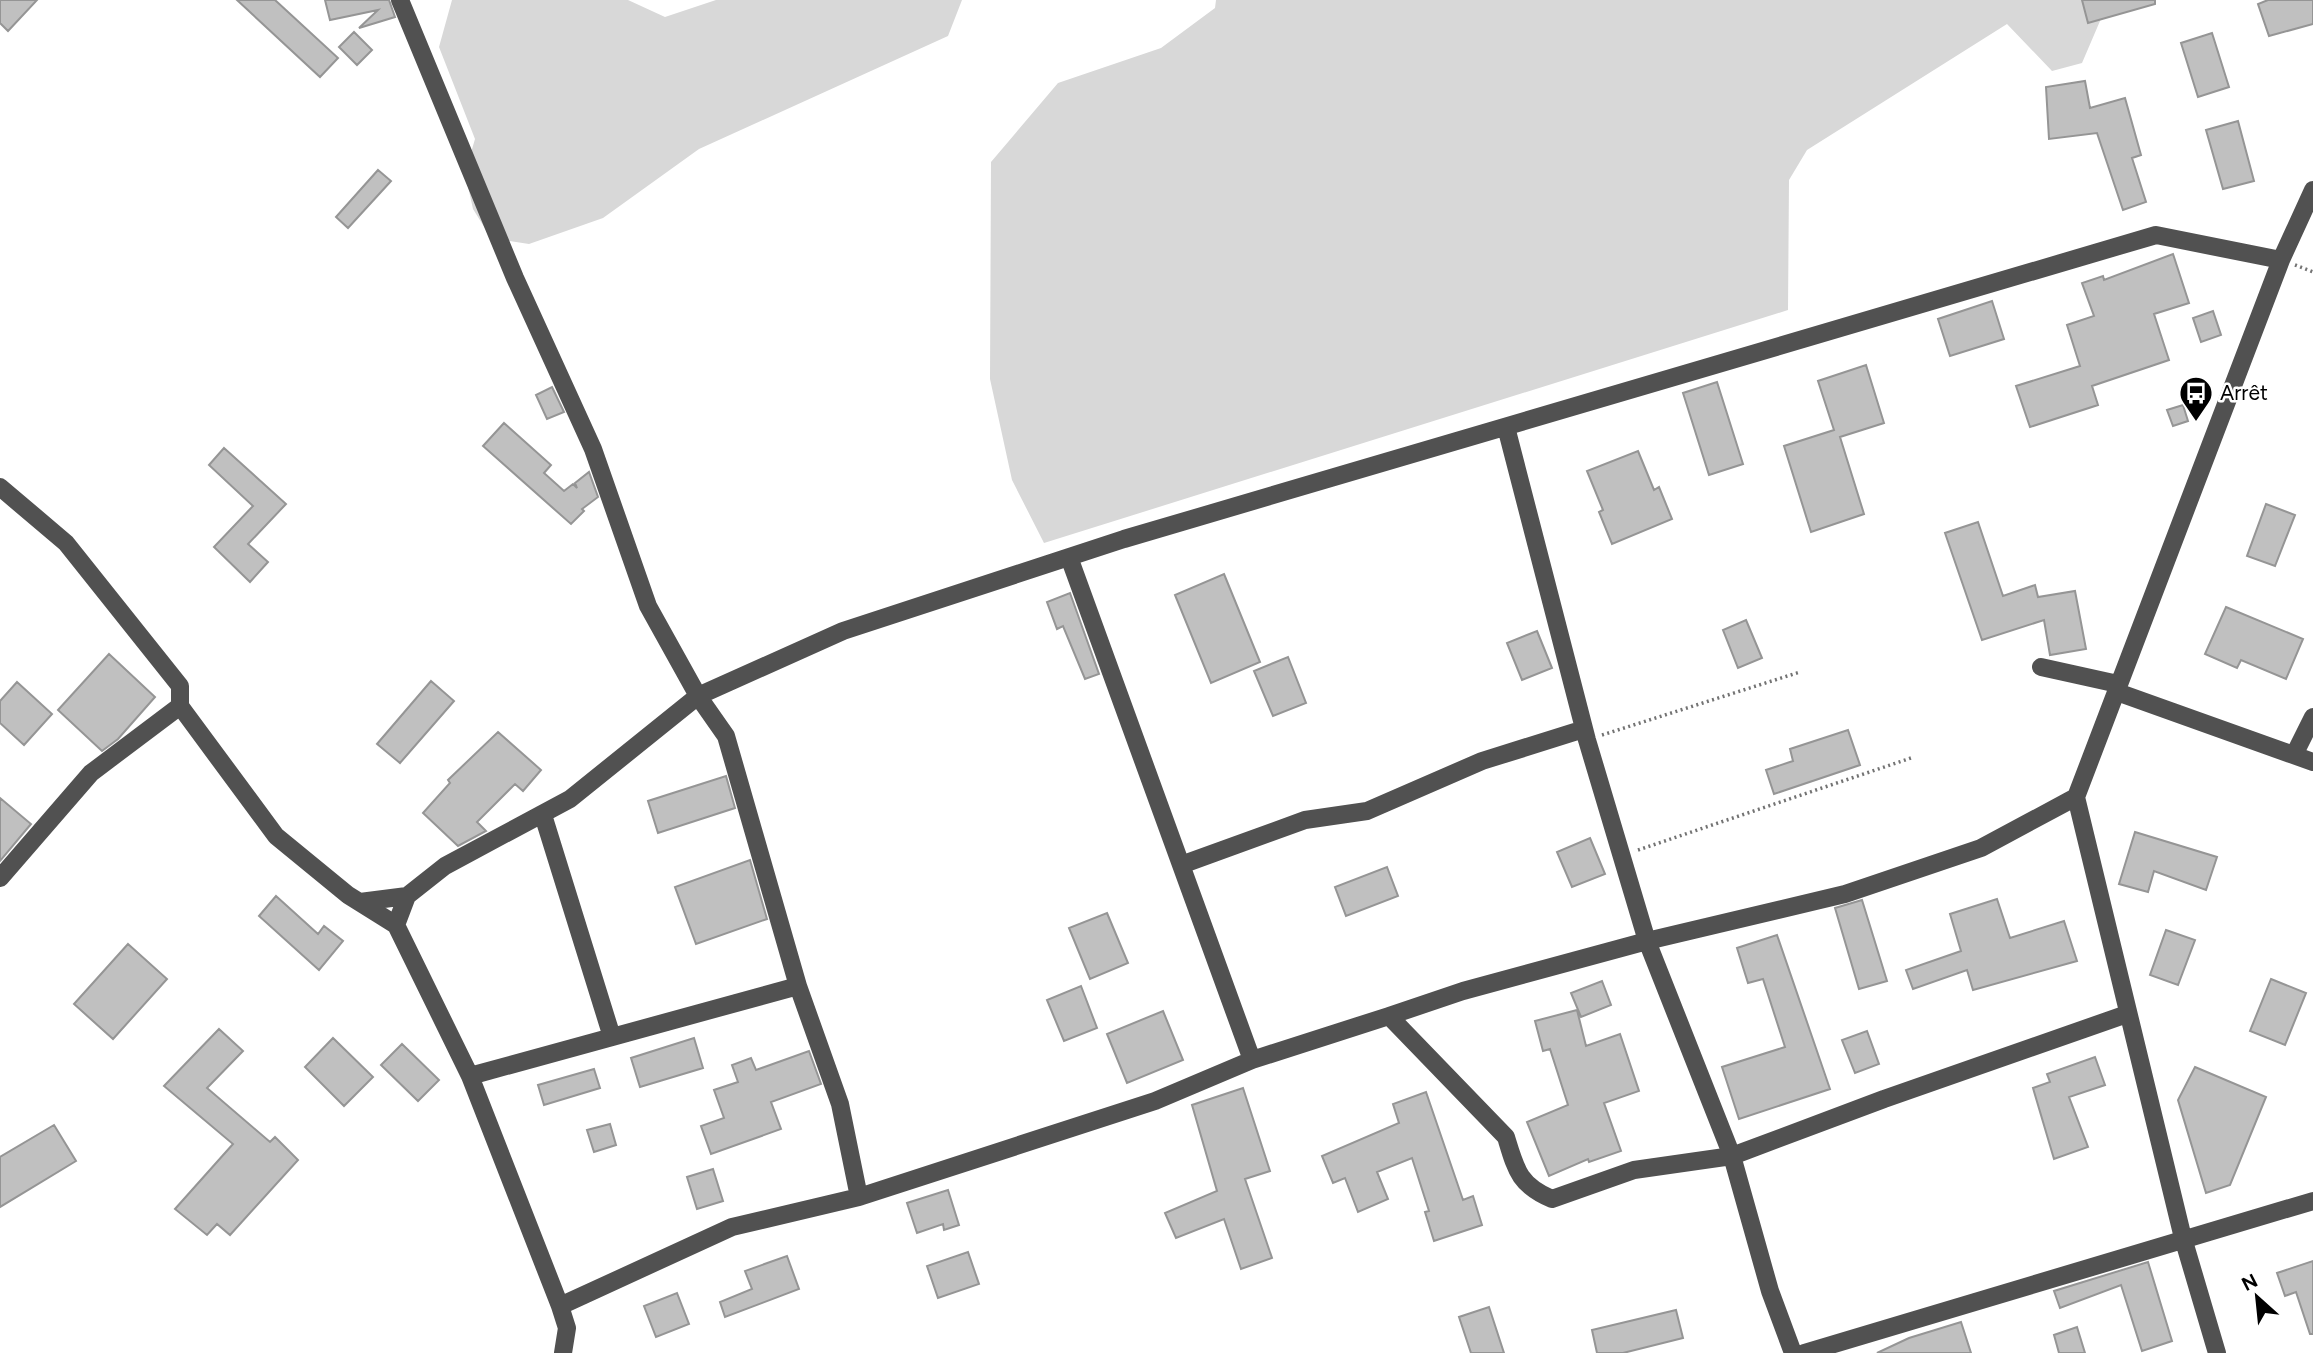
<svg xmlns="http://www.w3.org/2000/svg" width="2313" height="1353" font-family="Figtree,sans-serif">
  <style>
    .green { fill: #d8d8d8 }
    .building { fill: #c0c0c0; stroke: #959595; stroke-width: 2 }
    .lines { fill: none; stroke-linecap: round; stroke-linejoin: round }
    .path { stroke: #737373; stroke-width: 3.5; stroke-dasharray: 2 3.5; stroke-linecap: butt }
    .minor { stroke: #515151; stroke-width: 18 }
    .labels { text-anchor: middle; stroke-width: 5; stroke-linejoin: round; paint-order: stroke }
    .poi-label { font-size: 21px; fill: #000; stroke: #fff; text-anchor: start }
  </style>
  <rect width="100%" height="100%" fill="#fff"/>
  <path class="green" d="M452,0H628L665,17L716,0H962L948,36L699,149L603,218L529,244L491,238L473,209L465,173L475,139L439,47Z
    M1216,0H2109L2082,63L2052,71L2007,24L1807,150L1789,180L1788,310L1044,543L1012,480L990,379L991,162L1058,83L1161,48L1215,8Z"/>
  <path class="building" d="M0,0H37L8,31L0,23Z
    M237,0H275L338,58L320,77Z
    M325,0H389L395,17L359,28L378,10L330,20Z
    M2082,0H2155V4L2088,23Z
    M2268,0H2313V24L2269,36L2258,4Z
    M354,32L372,50L357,65L339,47Z
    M2212,33L2229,87L2198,97L2181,43Z
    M2085,81L2090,108L2125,98L2141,155L2132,158L2146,202L2123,210L2097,133L2049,139L2046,87Z
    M2238,121L2254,181L2223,189L2206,130Z
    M378,170L391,181L348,228L336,217Z
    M2173,254L2189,303L2154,314L2169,360L2092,386L2098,405L2030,427L2016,386L2080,366L2067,325L2094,316L2082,283L2103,276L2104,280Z
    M1992,301L2004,339L1950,356L1938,319Z
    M2213,311L2221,335L2201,342L2193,318Z
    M1866,365L1884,423L1840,437L1864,514L1811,532L1784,446L1834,430L1818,381Z
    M1717,382L1743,464L1709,475L1683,393Z
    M552,387L564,412L547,419L536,395Z
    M2183,405L2188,421L2173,426L2167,410Z
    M504,423L551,465L544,473L564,491L573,484L577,488L575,483L589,472L598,497L582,509L584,511L571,524L483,446Z
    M224,448L286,504L248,544L268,562L250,582L214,547L253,506L209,465Z
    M1638,451L1654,490L1659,487L1672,519L1612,544L1599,512L1603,510L1587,471Z
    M2266,504L2295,515L2275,566L2247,556Z
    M1978,522L2003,596L2035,585L2038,597L2075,591L2086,649L2050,655L2044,620L1982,640L1945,533Z
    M1224,574L1260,662L1211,683L1175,595Z
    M1070,593L1099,674L1085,679L1063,626L1057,629L1047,602Z
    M2226,607L2303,639L2286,679L2241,660L2237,668L2205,654Z
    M1746,620L1762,658L1738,668L1723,630Z
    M1537,631L1552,668L1522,680L1507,643Z
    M109,654L155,697L118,739L102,751L58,710Z
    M1288,657L1306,703L1273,716L1254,671Z
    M431,681L454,701L400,763L377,744Z
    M17,682L52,714L24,745L0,723V701Z
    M1848,730L1860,765L1774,794L1766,770L1793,761L1790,749Z
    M498,732L541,770L523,791L515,784L477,822L486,831L458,846L423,813L450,783L448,780Z
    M726,776L735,808L658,833L648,801Z
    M0,798L31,824L0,861Z
    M2135,832L2217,857L2206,890L2154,871L2148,892L2119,884Z
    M1590,838L1605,874L1572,887L1557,852Z
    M750,860L767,919L696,944L675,887Z
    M1387,867L1398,896L1346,916L1335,887Z
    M276,896L318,934L324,926L343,941L319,970L259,916Z
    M1997,899L2010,938L2064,921L2077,961L1973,990L1967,970L1913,989L1906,970L1961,951L1950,914Z
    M1862,900L1887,981L1859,989L1835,908Z
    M1107,913L1128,963L1090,979L1069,928Z
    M2166,930L2195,940L2178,985L2150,975Z
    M1777,935L1830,1089L1739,1119L1722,1067L1785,1047L1763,979L1748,983L1737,948Z
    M128,944L167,979L113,1039L74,1004Z
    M2271,979L2306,993L2285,1045L2250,1031Z
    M1602,981L1611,1005L1581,1017L1571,993Z
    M1081,986L1097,1028L1064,1041L1047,1000Z
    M1577,1010L1586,1046L1620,1034L1639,1091L1604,1103L1621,1151L1589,1162L1588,1159L1549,1176L1527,1122L1568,1105L1550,1049L1543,1051L1535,1021Z
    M1163,1011L1183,1060L1127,1083L1107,1034Z
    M219,1029L243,1051L207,1088L270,1142L275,1137L298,1160L230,1235L217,1224L207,1235L175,1209L233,1144L164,1086Z
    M1867,1031L1879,1064L1855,1073L1842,1040Z
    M333,1038L373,1077L344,1106L305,1067Z
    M694,1038L703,1068L640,1087L631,1058Z
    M402,1044L439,1080L418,1101L381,1065Z
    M809,1051L821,1084L771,1102L781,1129L711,1154L701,1126L724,1118L714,1090L738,1082L732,1065L751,1058L756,1070Z
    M2095,1057L2105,1085L2069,1097L2088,1147L2054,1159L2033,1088L2050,1082L2047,1074Z
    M2195,1067L2266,1097L2230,1185L2206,1193L2178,1100Z
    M594,1069L600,1088L544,1105L538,1085Z
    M1243,1088L1270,1171L1245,1179L1272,1258L1241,1269L1224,1219L1176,1238L1165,1213L1217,1191L1192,1105Z
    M1426,1092L1463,1200L1473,1196L1482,1225L1434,1241L1425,1212L1429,1211L1412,1158L1377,1172L1388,1199L1358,1212L1345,1178L1333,1183L1322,1156L1399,1123L1393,1104Z
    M610,1124L616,1145L594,1152L587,1130Z
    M54,1125L76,1161L0,1207V1157Z
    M713,1169L723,1201L697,1209L687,1177Z
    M948,1190L959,1225L944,1230L943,1224L917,1233L907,1203Z
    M968,1252L979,1284L938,1298L927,1266Z
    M787,1256L799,1289L725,1317L720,1302L752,1289L745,1271Z
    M2313,1261V1334H2310L2296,1292L2285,1296L2277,1273Z
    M2148,1262L2172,1341L2142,1351L2121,1285L2060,1308L2054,1291Z
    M677,1293L689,1324L656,1337L644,1306Z
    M1489,1307L1504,1353H1471L1459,1317Z
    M1676,1310L1683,1338L1623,1353H1597L1592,1330Z
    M1961,1322L1971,1353H1877L1909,1338Z
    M2077,1327L2085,1353H2059L2054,1335Z"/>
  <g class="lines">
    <path class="path" d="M2295,265L2313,272
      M1602,735L1800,672
      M1638,850L1911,758"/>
    <path class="minor" d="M400,0L515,278L593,449L648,606L698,696L726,736L798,986L840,1104L859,1197
      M0,487L66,543L180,686V706L276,836L348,895L396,925
      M1069,557L1252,1060
      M2041,667L2118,684L2117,692L2313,762
      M2294,755L2313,717
      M543,815L612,1037
      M1181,865L1305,820L1367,811L1482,761L1584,729
      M0,878L91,773L180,706
      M360,902L407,896
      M1389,1016L1463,991L1647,941L1587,740L1506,427
      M470,1076L798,986
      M560,1306L732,1227L859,1197L1155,1101L1252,1060L1389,1016L1506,1137C1516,1170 1519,1185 1552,1199L1634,1170L1732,1156L1884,1099L2127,1014
      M563,1353L567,1328L560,1306L470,1076L396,925L407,896L445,866L570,799L698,696L843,631L1124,539L2156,235L2281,260
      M1793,1353L1770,1291L1732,1156L1647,941L1845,894L1981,848L2076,797
      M1804,1353L2313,1201
      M2217,1353L2183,1238L2076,797L2281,260L2313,190"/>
  </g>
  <defs>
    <symbol id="bus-pin" viewBox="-11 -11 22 30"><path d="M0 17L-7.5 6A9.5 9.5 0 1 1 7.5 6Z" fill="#000" stroke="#fff"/><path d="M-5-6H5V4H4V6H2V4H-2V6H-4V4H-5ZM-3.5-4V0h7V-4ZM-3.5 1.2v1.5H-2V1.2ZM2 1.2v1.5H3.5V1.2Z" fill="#fff"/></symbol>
  </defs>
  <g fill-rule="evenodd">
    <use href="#bus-pin" x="2177" y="374" width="38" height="52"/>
  </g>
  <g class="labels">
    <g class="poi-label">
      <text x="2220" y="400">Arrêt</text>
    </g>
  </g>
  <g transform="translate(2257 1297) rotate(333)" stroke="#ffffff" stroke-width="5" paint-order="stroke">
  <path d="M0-5L12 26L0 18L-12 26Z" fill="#000000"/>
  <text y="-10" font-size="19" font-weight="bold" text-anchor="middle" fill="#000000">N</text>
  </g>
</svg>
